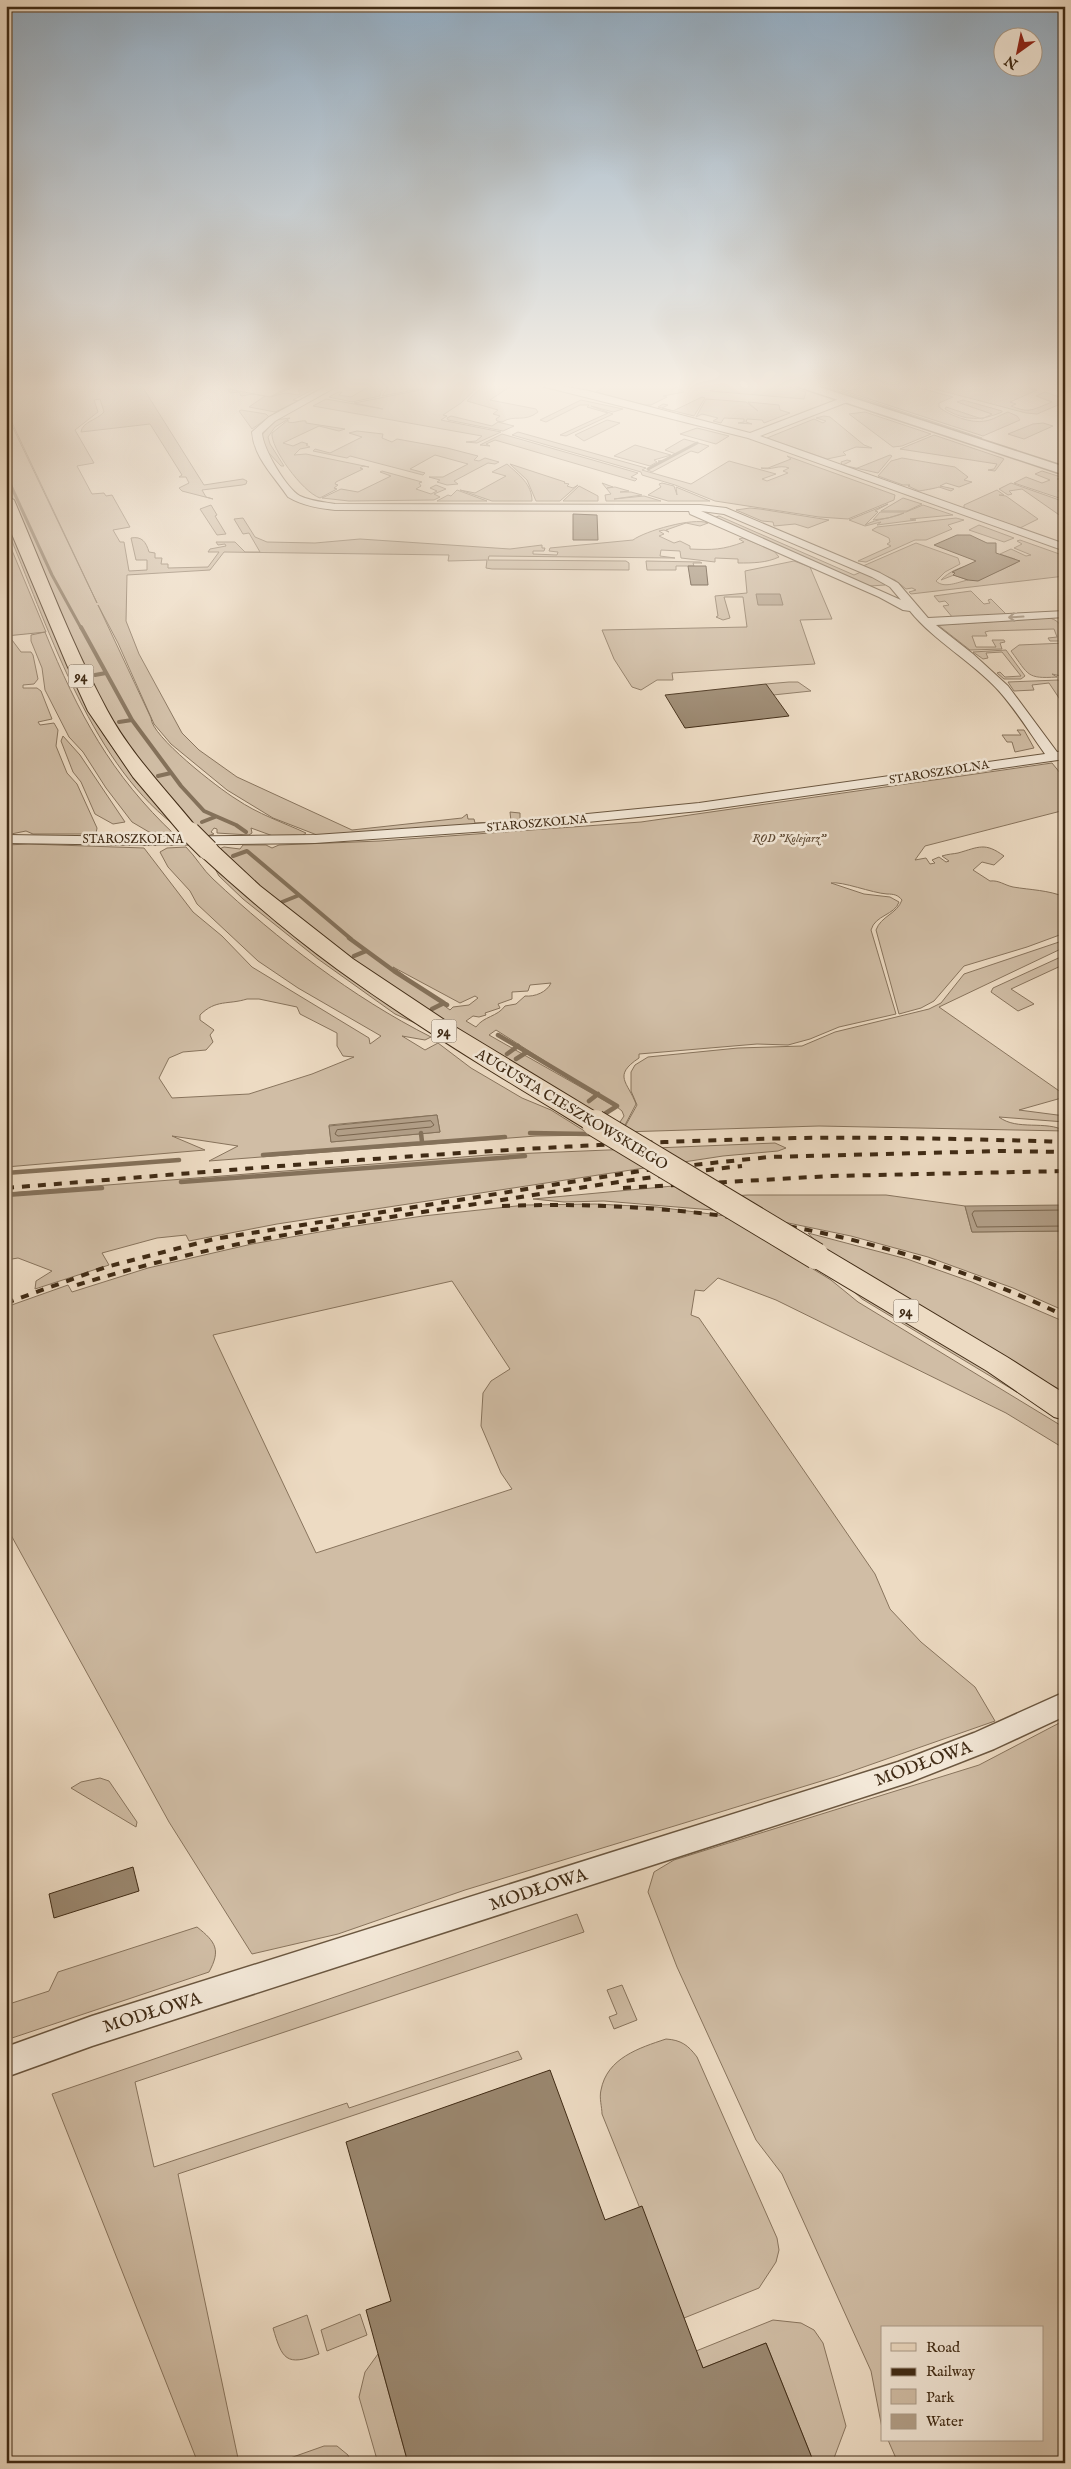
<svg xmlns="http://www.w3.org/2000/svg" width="1071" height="2469" font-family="'IM FELL English',serif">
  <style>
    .green { fill: #d0bda5; stroke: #88745d; fill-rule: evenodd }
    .water { fill: #b29f88; stroke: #84715a }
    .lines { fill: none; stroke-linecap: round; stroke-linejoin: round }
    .shore { stroke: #79654e; stroke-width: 1 }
    .stream-far2 { stroke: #84715a; stroke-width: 3 }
    .stream-far1 { stroke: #84715a; stroke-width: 4 }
    .stream { stroke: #84715a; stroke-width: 4.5 }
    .building { fill: #9a876f; stroke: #402b15 }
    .minor-casing { stroke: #6b5740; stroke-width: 2 }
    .tertiary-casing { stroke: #6b5740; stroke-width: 3 }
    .primary-casing { stroke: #402b15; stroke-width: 2 }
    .minor { fill: #f3e8d8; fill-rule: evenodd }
    .tertiary { fill: #f3e8d8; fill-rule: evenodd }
    .primary { fill: #eddbc3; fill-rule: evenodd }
    .rail { stroke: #402b15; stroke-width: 4; stroke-dasharray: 8 8; stroke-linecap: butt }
    .primary-bridge-far1-casing { stroke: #402b15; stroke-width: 22; stroke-linecap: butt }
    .primary-bridge-casing { stroke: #402b15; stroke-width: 28; stroke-linecap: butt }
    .primary-bridge-far1 { stroke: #eddbc3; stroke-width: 20 }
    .primary-bridge { stroke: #eddbc3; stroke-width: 26 }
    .oneway { stroke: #9a8a76 }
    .labels { text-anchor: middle; stroke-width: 5; stroke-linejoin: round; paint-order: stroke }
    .far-street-label { font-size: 12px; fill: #402b15; stroke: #f3e8d8 }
    .far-park-label { font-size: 12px; font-style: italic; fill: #5d4832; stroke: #f3e8d8 }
    .shield { fill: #f3e8d8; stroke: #766450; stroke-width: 1 }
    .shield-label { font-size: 14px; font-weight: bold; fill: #402b15 }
    .street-label { font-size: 15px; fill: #402b15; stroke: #f3e8d8 }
    .near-street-label { font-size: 18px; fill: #402b15; stroke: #f3e8d8 }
  </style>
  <rect width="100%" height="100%" fill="#eddbc3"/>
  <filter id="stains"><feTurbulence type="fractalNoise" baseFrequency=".004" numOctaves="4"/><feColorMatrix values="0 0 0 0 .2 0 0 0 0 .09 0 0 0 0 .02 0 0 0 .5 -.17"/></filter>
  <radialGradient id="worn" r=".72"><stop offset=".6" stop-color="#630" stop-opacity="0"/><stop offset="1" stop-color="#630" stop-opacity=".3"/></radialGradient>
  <path class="green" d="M6,383H140L204,485L243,479L247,481L246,484L242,485L202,490L206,497L213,499L182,491L179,488L189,483L186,477H179L182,475L150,424L81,432C82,422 97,420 104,412L100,399L94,400L98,412L75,430L94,463L77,466L92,494L104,493L106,496L112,495L130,527L113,530L120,542H124L129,571L147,570V560H136L131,538C142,536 146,542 149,552L155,553V558H162L161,564H168V568L208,567L219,552H208L210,549L226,546L225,544L218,545L216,542H235L245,552H260L249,533L243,534L234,519L243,518L255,537L267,542L315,543L360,539L510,549L542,545V548H545L544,551H533V554L557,555L558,552L549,551L550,548L633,540C645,531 693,517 708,523L700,526L686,523L666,530L669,532L664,530L659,531L664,534L659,536L674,543L680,541L690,546V549C713,550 722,550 744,542L739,539L743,538L774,551L779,557C766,563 753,563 738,563V559L715,558V562L681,558L680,551L661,550L660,556L675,558L489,556L488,560L626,561L629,563V570L492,569L486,568L487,560L448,561L449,555L224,552L210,570L127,575L126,621L139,654L182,733L199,750L237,777L352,830L462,818L467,814L468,819H474L475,823L511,821L510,812L520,813V820L514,823L317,835L273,818L227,790L171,744L154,724L118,643L98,605L151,718C151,736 218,788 236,799C258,814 282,822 306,833L302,836H273L251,828L252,833L249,835L217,833V829L214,828L211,832L214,834L203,837L136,757L107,713L87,674L6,487V413L97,603L6,410Z
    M295,383H302L271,397L285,393L298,395L300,394L298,390L309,388L304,386L315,385L311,383H325L293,400L299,401L275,412L249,407L265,396L253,394L241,396L239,392L230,393L228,389L270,397Z
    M375,383H433L425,388L382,396L389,386L381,391L380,396L352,402L329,397L338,392H342L339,395L351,397Z
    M436,383H482L461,403L443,415L447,416L441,420L501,432L477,443L466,442L476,441L482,436L313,406L326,399L383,409L354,403L426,389Z
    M486,383L514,384L490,400L536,409L538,412C524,423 515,414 502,422L497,421L496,419L500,416L493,414L498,410L467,401Z
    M610,383H669L676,387L671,390L677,387L684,392L663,396L667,397L651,405H644L596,392Z
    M726,383H775L806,392L804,399L710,391Z
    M807,383L843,392L982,438H974Z
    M820,383L849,391L872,383H901L953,397L939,403V407C948,415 972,424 985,421C993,420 1000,415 1008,412L1017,416L1020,420L983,436Z
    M912,383H1012L1037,390L1010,402L1016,404L1011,406C1029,413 1030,411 1052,402L1036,396L1045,392L1065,399V402L1037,414L1026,413Z
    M702,397L705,398L694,416L658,407L663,404L668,405L662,408L673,411Z
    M706,399L746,402L758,411L748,402L779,405L780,410L790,413L764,423L762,420L747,419L746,422L752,424L738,423L744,422V419L724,418L721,423L713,421L718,418L702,414L696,417Z
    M581,400L623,409L613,412L591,406L613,414L566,436L560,435L608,413L587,407L589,405H580L546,422L540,420Z
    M963,400L1002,411V412C981,421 965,421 945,409L946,407L982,419L992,414L957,402Z
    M241,410L266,414L269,417L252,429L239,411Z
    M865,412L931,434L902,446L893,447L849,414Z
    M451,416L492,426L498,422L514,426L503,431L448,420L447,418Z
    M824,416L830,417L864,445L872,448L856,447L843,452L846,455L827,459L767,438L814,419L823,423L826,421L816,418Z
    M290,418L275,427L268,437L270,444L284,466H281L265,449L262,435L275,420Z
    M288,420V422C294,424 300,420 306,421V423L345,429L339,431L319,426L283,443L293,446L302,442L308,444L306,445L310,447L300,449L294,455L306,454L369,467L363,466L360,468L363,469L336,482L335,484L338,485L334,488L337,489L320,498C302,492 270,447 272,433Z
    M607,420L620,423L584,441L575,435Z
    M1043,423L1053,426L1024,439L1008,434L1033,424Z
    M697,428L729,436L716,444L680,434Z
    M357,431L383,434L382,438L392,442L397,439L447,448L478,456L474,460L479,461L485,458L499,462L495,464L488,463L454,481L458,484L447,485L437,482L440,480L429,477H443L468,464L435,455L410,469L425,473L423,475L350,456L347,458L313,451L315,449L330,453L362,437L349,433Z
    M518,432L646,468L642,470L691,484L729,461L776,474L762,479L767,481L788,473L783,471L789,468C779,464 771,471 761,468H768L791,459L787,456L895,495L894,500L848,519L819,517L715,501L675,485L642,475L641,472L512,435Z
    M502,434L638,473L631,477L637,479L635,481L495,440L486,444L490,446L480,445Z
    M934,435L1002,458L1004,459L995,471L988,470L994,469L997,464L900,449Z
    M684,439L709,446L698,453L691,451L652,472L648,470L661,462L658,461L665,460L676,454L665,450Z
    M635,445L671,455L654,460L657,462L650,466L614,456Z
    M890,455L892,456L878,473L842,465L841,462L847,460L851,461L843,465L855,469Z
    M902,458L955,467L968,477L964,480L972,482L959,487L946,483L940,486L954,489L951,491L939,487C937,488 920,491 919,491L908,486L910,485H903L878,476L891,461Z
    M507,464C519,475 532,484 532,501H492L460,490L475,493L506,476L492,472Z
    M510,464L565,482L564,483L569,484L567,486L573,488L578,485L560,501H536L527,480Z
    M382,471L422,482L419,483L421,486L416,489L431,494L437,491L430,488L436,485L446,489L434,494L440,497L434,500L349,501L322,498L341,489L358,492L391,476L380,472Z
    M1042,471L1064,478L1057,479L1065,481V488L1058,491L1065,495V500L1014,483L1026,477L1042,483L1050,480L1035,474Z
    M602,483L613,487L607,488L615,487L629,491L620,492H631L642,495L614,499L644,496L661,501H606L605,495L611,494Z
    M662,483L674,486L677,495L676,487L710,501H668L648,495L661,487L659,484Z
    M1011,483L1065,502V519L1022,489L1009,491L1012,494L1008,495L999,489Z
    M579,486L598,496V501H563Z
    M457,490L487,501H437L448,495L451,496Z
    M997,490L1004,495H999L1006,496L1038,519L1020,528L964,508V505Z
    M903,498L922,504L907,511H881Z
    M888,504L875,511L878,512L865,525C878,518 891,519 904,513L888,518L873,520L880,512H906L923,505L953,515L910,519L916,520L877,525L881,522L865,526L849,520Z
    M211,505L217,515L215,516L226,534L217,535L200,509Z
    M750,508L760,509L829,520L808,528L795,524L774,526L773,522L762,521L736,510Z
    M6,515L103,734L134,778L173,824C88,758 47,623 6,527Z
    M719,516L854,575L861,572L881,581L885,585L870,586L713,518Z
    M956,518L964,520L948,525L952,529L926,540H915L866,562L858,561L891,546L887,544L890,542L889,538L872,530L877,527Z
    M979,525L1014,538L1004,542L969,530Z
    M6,536L46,632L6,636Z
    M1020,540L1065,556V576L911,594L909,592L916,590L912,588L906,589L895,580L863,566L916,543L958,558L960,564L945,572L936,581C944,589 958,582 968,580L954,575L941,580C958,563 981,562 1001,570L1016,563L1015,559L1000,554L1011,549L1026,556L1031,555L1014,548L1022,544L1017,541Z
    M646,561L700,562L702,563H693L694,566H676V570H647Z
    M794,561L810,567L832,619L800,620L815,664L672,673L673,680H657L641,690L632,687L614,659L602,630L747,627L743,597H724L730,618L723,620L716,617L718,616L715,596L747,593L745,571Z
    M971,591L984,604L990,603L988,600L991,599L1007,615L953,618L943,606L949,605L945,601L939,602L934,596Z
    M1050,618C1061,621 1065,631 1065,641H1050L1048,638L1057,637L1054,629L989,631L985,632L987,636H972L976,647H996L992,640H1004L1005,642L1000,643L1002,649L970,650L938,625Z
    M45,632C78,713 111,775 175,835L149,832L132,822L106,788L83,752L69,737L45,690L42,668L31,641V635Z
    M6,640H12L21,652H31L33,655L38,679L34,684L23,685V688H37L41,691L52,719L38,722L40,725L54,723L58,730L56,746L67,773L77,784L97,828L96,834H33L26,831L6,835Z
    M1065,643V677L1052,674L1057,677C1026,679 1029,675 1011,651L1019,645Z
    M1006,650L1025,676L1021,679H1004L997,673L1000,672L1005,677L1021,676L1002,652L986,653L988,658L983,659L973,652Z
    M1058,680L1065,683V707L1049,683L1032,685L1034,690L1014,691L1008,682Z
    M789,682H798L811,691L773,695L766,684Z
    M1017,730H1024L1034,748L1015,752L1012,742H1007L1002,735H1021Z
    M63,736L80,755L125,822L113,824L95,814L81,782L73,772L61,741Z
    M1052,763L1065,779V810L925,846L915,860L926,858L930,864L935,863L932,860L939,857L946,862L949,861L942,856C948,854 953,854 958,853C979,847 985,842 1004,856L994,865L982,862L973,870L990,881C999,880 1004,885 1013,887C1031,890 1048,890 1065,897V933L1027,947L964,966L934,1001L921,1008L899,1014L876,930C881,916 897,914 902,900C898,895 894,894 887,894C872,893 842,881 831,883L864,894L890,897L899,902C895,915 875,915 871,930L896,1014L839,1027L810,1039L788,1045L757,1044L639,1054V1058C612,1076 628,1082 636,1104L624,1127L618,1125L624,1116L622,1111L617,1107L496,1030L489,1035L616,1107L601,1118L504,1061L324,943L217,850L224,847L240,849L243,845H266L272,848L279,845L380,841L641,822ZM393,967L460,1003L475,996L478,998L469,1005L453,1007L450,1010ZM551,983C547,992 535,997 525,996L516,1004L505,1006C497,1017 484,1016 476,1027L466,1021L473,1016L479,1017L486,1015L485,1013L500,1008L498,1004L512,999V992L528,991L530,985Z
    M29,844L144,848L193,912L222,936L252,967L369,1038L370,1044L381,1036L298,988L258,961L197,904L190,891L168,867L161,854L160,852L167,848L186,847C196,857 203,870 213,879C278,940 352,997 431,1037L425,1040L402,1036L425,1050L438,1043L471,1068L522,1098L551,1110L591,1135L536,1136L209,1161L238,1146L172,1136L205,1150L6,1167V845ZM247,999H259L297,1007L300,1014L337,1033V1046L343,1056L354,1057L312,1074L249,1094L172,1098L159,1078L169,1058L183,1052L206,1050L213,1042L210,1035L214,1030L200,1020V1015C216,999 228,1005 247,999ZM437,1115L440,1132L331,1142L329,1125Z
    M213,865L304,943L424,1027L395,1014L318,959L243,899L219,876Z
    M1065,940V947L939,1007L1065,1095V1097L1019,1110L1065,1116V1122L999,1117C1017,1131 1046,1120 1065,1131L819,1126L622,1132L637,1105L631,1091V1072L635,1065L648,1057L738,1048L802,1046L835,1032L929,1009L941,1003L964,974Z
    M1065,955V964L1011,989L1034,1004L1018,1011L991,992L993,988Z
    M775,1143L786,1148L778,1151L723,1156L277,1224L189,1241L186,1235L157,1238L102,1253L109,1265L35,1289L36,1281L52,1271L18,1258L6,1260V1193L488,1155Z
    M673,1186L713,1210L604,1201L564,1202L533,1199Z
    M748,1195H886L965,1206L972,1232L1065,1231V1311L1013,1288L928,1257L851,1236L769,1219L730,1196Z
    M595,1204L657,1207L726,1216L831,1280L858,1302L1065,1428V1449L1006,1413L776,1300L718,1278L704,1291L695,1290L691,1315L699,1318L875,1574L890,1609L921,1642L975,1687L995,1721L838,1776L465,1890L338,1934L252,1954L169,1822L6,1526V1307L68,1285L72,1292L148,1268L252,1244L342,1228L423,1216L526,1205ZM452,1281L510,1369L491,1381L483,1393L481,1426L501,1473L512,1489L316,1553L213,1335Z
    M808,1233L907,1259L972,1282L1065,1322V1392L1028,1373L828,1255Z
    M840,1279L1065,1414V1421L862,1299Z
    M1065,1720V2463H898L888,2440H1042V2328H882V2428L871,2371L782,2174L756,2140L677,1967L648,1892L654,1872L674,1860L979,1765Z
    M100,1778L109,1781L137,1822L136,1827L71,1788L81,1782Z
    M577,1914L584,1932L135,2082L154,2167L347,2103L349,2108L518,2051L522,2059L178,2174L239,2463H198L52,2094Z
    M197,1927C216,1942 221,1950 209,1972L6,2040V2005L49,1991L58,1972Z
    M622,1985L637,2020L614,2029L609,2017L617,2014L607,1990Z
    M666,2039C681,2040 688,2045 697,2057L777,2238L779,2250L776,2262L759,2288L684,2318L602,2114C602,2107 599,2098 601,2090C607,2058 639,2048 666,2039Z
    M360,2314L367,2335L327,2351L321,2330Z
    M307,2315L319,2354C286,2367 282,2359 273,2328Z
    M773,2320L801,2323L814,2330L823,2343L846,2426L834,2458L822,2463H814L766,2343L703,2368L696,2351Z
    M378,2354L408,2463H378L359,2397L365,2372Z
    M324,2446H337L348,2455L351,2463H276Z"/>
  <path class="water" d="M756,594H780L783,605H758Z
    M437,1115L440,1132L331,1142L329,1126Z
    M1065,1205V1231L972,1232L965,1206Z"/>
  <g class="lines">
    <path class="shore" d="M431,1121L434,1125L431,1127L338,1136L335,1134L337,1130Z
      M1065,1210L974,1211L972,1214L977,1227L1065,1226"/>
    <path class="stream-far2" d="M648,469L697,443
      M6,475L52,575L81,628"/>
    <path class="stream-far1" d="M81,627L132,720L181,786L204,811L236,825L246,832
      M95,675L106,673
      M119,722L132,720
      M158,776L171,773
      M202,822L215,817
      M233,856L247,851L351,939
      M282,902L297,896"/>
    <path class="stream" d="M349,938L394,971L447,1005
      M354,956L366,951
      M432,1009L444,1003
      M498,1035L617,1106L606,1113
      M507,1054L518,1046
      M516,1059L527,1052
      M589,1101L598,1094
      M421,1133L422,1142
      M530,1133L590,1134
      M263,1155L505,1137
      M6,1173L179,1160
      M181,1182L525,1156
      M6,1195L102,1188"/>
  </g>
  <path class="building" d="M573,514L597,515L598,540H573Z
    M957,535H970L987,543H996V553L1020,561L978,581L968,580L953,575L955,573L952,572L976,561L934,545Z
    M688,566H706L708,585H691Z
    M766,684L789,716L685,728L665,695Z
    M133,1867L139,1891L54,1918L49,1894Z
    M550,2070L605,2220L642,2206L703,2368L766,2343L814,2463H408L366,2310L391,2301L346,2142Z"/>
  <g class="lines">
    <defs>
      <path id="minor" d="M332,383H343L275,421L262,433C263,449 286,488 300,496C311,501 323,502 335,504L700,505L726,508L880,573L898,583L928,618L1065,611V617L936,625L973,654L1008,686L1057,752L1065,751V759L699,811L516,829L315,843L146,845L6,843V835L146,837L315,835L516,821L699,803L1045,754C1030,733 1016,710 999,691C972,661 935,642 910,611L903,610L879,597L690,514L689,511L335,510C319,508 303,506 288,497C274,476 254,458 252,432L269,417ZM701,511L724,514L872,577L890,587L901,600Z
        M529,383H546L589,391L750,433L844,397H850V401L760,436L1065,544V551L748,438Z"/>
      <path id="tertiary" d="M792,383H807L1065,467V475L793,385Z
        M1065,1692V1716L994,1749L910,1782L92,2046L6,2077V2047L92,2016L898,1762L974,1733Z"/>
      <path id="primary" d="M6,495L14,500C44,570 71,643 107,710C130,753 166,790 197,828L201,832L197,836L190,838L183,836L133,777L88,711L67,665L6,520Z
        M208,844L216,845L260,886L353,959L452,1025L604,1117L608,1123L604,1129L595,1131L586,1129C502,1078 417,1027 337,969C289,934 244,895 200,855L197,850L200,845Z
        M816,1247L826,1249L1007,1357L1065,1394V1420L1054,1417L987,1371L806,1263L802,1256L806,1249Z"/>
    </defs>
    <use href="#minor" class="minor-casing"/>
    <use href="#tertiary" class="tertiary-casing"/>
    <use href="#primary" class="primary-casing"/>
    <use href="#minor" class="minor"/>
    <use href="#tertiary" class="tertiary"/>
    <use href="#primary" class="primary"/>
    <path class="rail" d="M6,1188C270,1167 534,1143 799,1138C887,1137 976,1139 1065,1142
      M623,1188L830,1176L1065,1171
      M502,1206C696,1199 889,1231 1065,1316
      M77,1285C205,1245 337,1225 469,1205C560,1191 650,1176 742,1166
      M6,1303L106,1267L214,1239L646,1170L769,1157L1002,1151L1065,1152"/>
    <defs>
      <path id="primary-bridge-far1" d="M190,832L208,850"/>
      <path id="primary-bridge" d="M595,1123L816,1256"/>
    </defs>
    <use href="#primary-bridge-far1" class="primary-bridge-far1-casing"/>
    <use href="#primary-bridge" class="primary-bridge-casing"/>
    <use href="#primary-bridge-far1" class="primary-bridge-far1"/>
    <use href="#primary-bridge" class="primary-bridge"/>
  </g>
  <defs><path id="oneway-shaft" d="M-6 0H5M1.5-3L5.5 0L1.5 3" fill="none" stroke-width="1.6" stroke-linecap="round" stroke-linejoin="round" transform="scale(1.25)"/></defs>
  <use class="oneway" href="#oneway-shaft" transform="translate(1016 617) rotate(177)"/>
  <linearGradient id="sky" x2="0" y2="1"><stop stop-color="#92acc2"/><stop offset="0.53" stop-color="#f7efe4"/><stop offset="1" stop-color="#f7efe4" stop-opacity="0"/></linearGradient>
  <rect width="1071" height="728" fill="url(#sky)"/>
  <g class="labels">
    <g class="far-street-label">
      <text transform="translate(939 772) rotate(-9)" y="4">STAROSZKOLNA</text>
      <text transform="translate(537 823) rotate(-5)" y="4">STAROSZKOLNA</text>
      <text x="133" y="843">STAROSZKOLNA</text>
    </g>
    <g class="far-park-label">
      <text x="789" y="842">ROD "Kolejarz"</text>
    </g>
    <g class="shield">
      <rect x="68.5" y="664.5" width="25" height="23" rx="4"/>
      <rect x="431.5" y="1019.5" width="25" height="23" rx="4"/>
      <rect x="893.5" y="1299.5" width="25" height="23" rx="4"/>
    </g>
    <g class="shield-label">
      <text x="81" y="681">94</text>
      <text x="444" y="1036">94</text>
      <text x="906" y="1316">94</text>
    </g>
    <g class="street-label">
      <text transform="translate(572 1109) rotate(31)" y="5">AUGUSTA CIESZKOWSKIEGO</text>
    </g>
    <g class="near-street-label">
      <text transform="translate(923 1763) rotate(-20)" y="6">MODŁOWA</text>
      <text transform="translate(538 1889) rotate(-18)" y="6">MODŁOWA</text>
      <text transform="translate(152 2012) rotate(-17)" y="6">MODŁOWA</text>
    </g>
  </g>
  <rect width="1071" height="2469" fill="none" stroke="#eddbc3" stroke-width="25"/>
  <rect x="8" y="8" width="1056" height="2454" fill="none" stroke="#402b15" stroke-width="2.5"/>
  <rect x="12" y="12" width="1046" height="2444" fill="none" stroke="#402b15"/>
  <rect x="881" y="2326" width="162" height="115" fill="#f3e8d8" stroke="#ab9c8a"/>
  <rect x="891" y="2343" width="25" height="8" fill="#eddbc3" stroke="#ab9c8a"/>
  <text x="926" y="2352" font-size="15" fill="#402b15">Road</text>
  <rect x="891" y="2368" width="25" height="8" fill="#402b15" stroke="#ab9c8a"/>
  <text x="926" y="2376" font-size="15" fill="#402b15">Railway</text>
  <rect x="891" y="2389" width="25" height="15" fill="#d0bda5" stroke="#ab9c8a"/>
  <text x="926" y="2402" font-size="15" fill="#402b15">Park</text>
  <rect x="891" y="2414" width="25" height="15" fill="#b29f88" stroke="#ab9c8a"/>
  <text x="926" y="2426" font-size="15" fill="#402b15">Water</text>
  <g transform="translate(1018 52) rotate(213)"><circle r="24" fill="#f3e8d8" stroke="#ab9c8a"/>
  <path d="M0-4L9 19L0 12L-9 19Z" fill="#8f2418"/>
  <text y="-8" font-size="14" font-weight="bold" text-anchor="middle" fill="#402b15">N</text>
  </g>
  <rect width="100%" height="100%" filter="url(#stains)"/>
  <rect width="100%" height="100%" fill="url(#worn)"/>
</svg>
